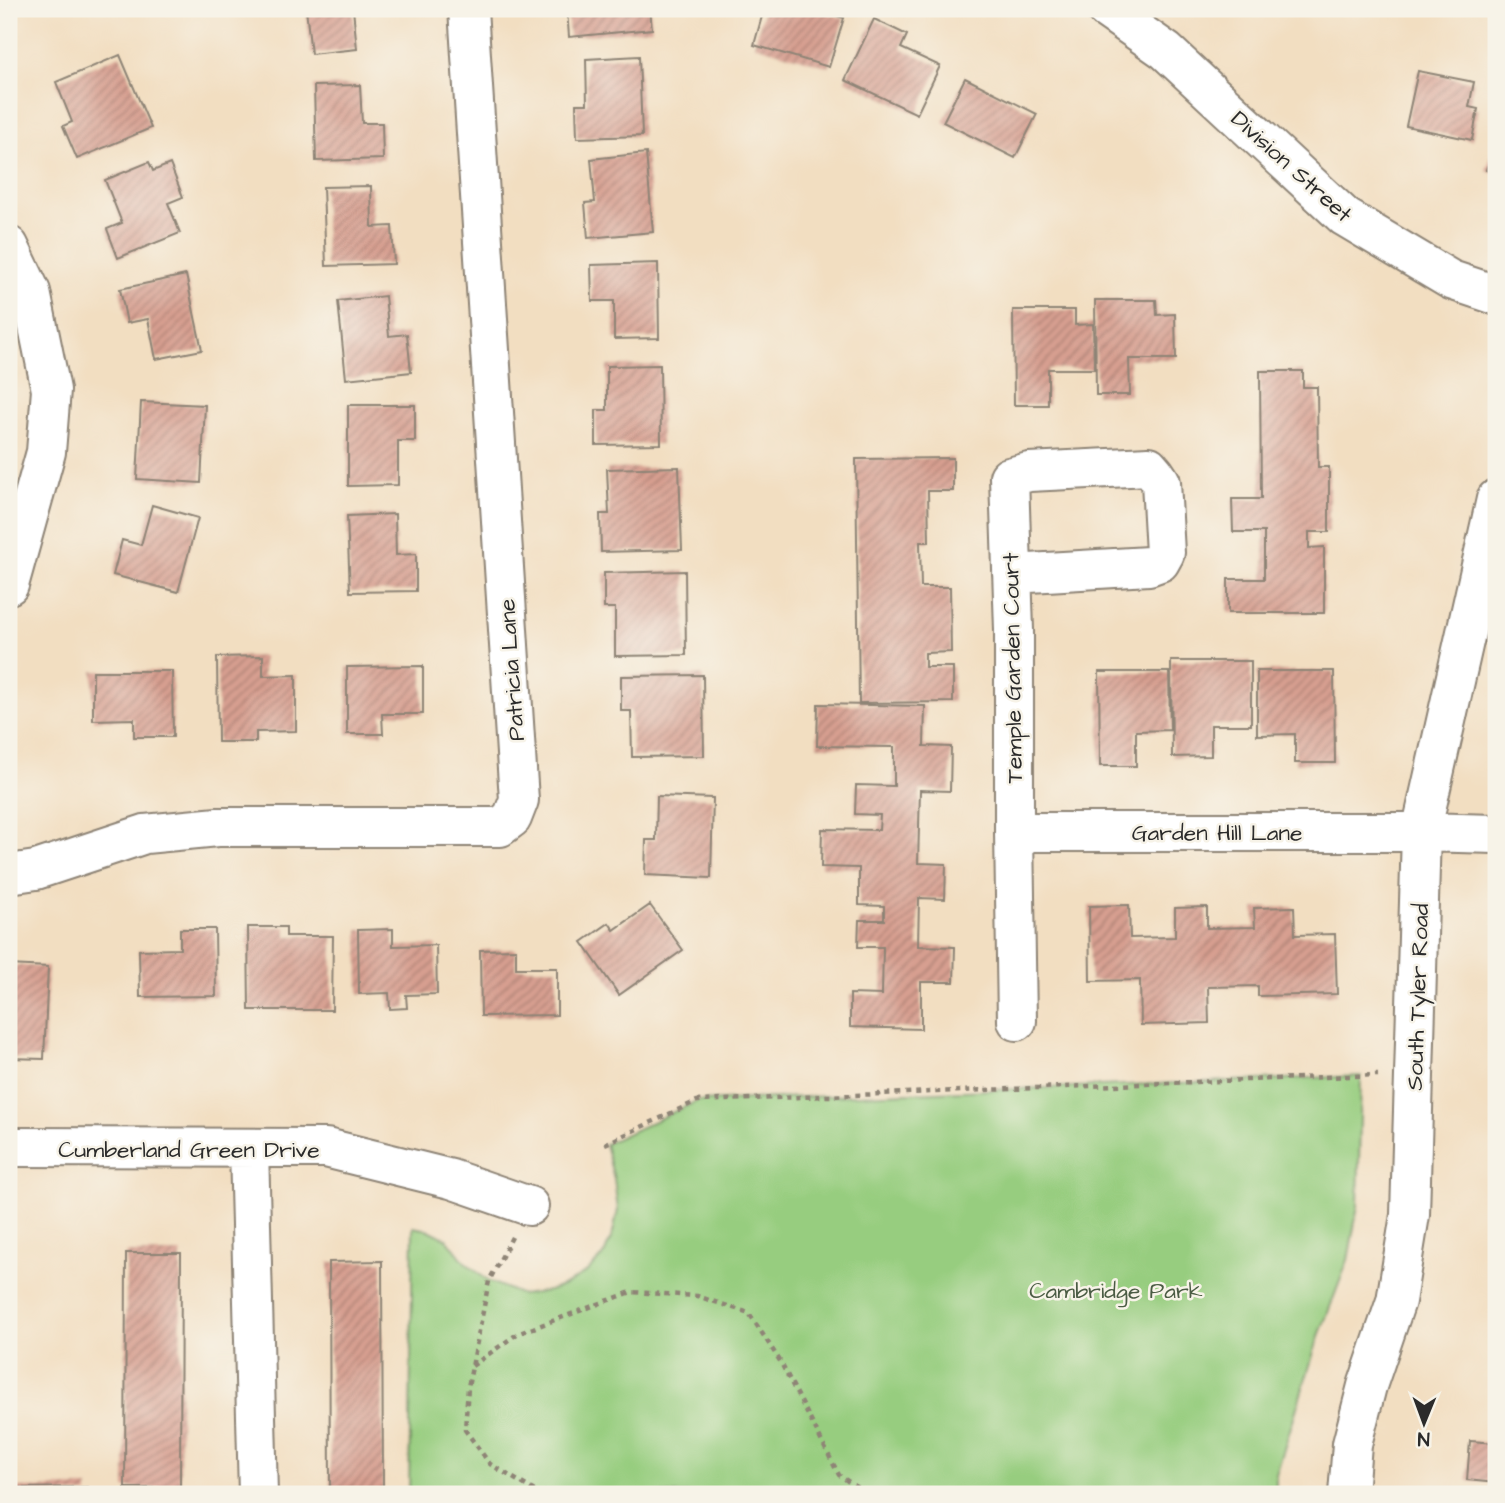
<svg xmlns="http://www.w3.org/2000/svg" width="1505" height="1503" font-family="'Architects Daughter',sans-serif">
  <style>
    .green { fill: #97cd7f; stroke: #617c55; stroke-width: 2 }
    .building { fill: url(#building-hatch) }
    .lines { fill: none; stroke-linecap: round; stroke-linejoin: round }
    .minor-casing { stroke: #8e8476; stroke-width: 42 }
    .path { stroke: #8e8476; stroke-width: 4.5; stroke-dasharray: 5 5; stroke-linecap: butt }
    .minor { stroke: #fff; stroke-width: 38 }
    .labels { text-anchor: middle; stroke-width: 5; stroke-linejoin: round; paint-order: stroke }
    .street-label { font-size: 23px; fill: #2b2b2b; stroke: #f7f3e8 }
    .park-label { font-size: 23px; fill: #4b5c44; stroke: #f7f3e8 }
  </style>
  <defs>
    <pattern id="building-hatch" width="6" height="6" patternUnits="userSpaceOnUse" patternTransform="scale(1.75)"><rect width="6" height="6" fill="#d79f90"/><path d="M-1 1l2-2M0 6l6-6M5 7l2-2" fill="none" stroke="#af8276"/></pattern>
  </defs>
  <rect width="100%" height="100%" fill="#f7f3e8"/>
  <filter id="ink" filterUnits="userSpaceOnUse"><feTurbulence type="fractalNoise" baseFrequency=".0143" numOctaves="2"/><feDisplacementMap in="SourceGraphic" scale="14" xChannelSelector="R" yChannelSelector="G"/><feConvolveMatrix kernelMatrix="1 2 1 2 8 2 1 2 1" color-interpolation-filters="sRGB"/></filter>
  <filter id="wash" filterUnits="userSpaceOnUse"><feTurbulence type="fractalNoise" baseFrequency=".00686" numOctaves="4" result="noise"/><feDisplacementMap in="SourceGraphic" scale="28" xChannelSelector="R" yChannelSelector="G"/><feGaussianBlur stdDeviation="1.57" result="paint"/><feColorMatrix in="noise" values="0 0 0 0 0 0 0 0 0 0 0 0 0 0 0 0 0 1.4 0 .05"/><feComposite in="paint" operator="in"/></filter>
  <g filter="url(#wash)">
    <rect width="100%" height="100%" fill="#f2dec1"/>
    <path class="green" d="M1361,1076L1358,1206L1348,1260L1319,1336L1276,1475V1494H409L413,1227L429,1230L447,1239L465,1262L488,1281L522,1295L549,1291L567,1284L588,1271L604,1255L613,1233L618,1210L614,1179L605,1144L697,1101Z"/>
    <g id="blocks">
      <path class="building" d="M306,9H353L357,49L311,54Z
        M567,9H650L652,29L569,37Z
        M764,9L784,10V9H813L844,18L829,67L754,45Z
        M874,19L907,35L901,48L940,66L917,114L845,80Z
        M120,55L151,128L77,159L63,126L72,122L56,82Z
        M639,56L642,136L577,138L576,104H587L586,59Z
        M1418,71L1474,82L1469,107L1478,109L1472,140L1406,126Z
        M965,78L1037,114L1015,158L943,122Z
        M360,85L362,123H382L383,159L316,161L314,86Z
        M1496,145V174L1486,170Z
        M646,153L653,232L588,238L585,203L595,202L591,159Z
        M149,162L153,171L170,164L183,197L168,203L180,233L118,258L107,229L122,223L105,180Z
        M371,186L372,227L392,226L394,264L326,266L323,187Z
        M658,263L659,338L614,339V301H592L591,265Z
        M186,275L202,350L156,359L148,319L127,323L120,289Z
        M385,296L389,336L407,334L411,372L346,379L338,301Z
        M1095,300H1156L1157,315L1175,314L1176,359H1129L1130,395H1096Z
        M1013,310H1075V325L1093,324L1094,369H1048V405H1014Z
        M660,365L661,444L596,445V410H607V366Z
        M1260,371H1303V387H1317L1318,467H1329V532H1309V548L1324,547V613H1228V579H1264V532H1233L1232,499H1261Z
        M141,402L205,405L201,483L137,479Z
        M348,405H415V441H398V485L348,486Z
        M953,458V491H928L929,542H920L921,587H950L951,652L925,653V667H953V702L859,703L856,459Z
        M679,467L682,550L601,552L600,514H609L607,469Z
        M152,505L198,518L178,592L113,575L122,540L141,545Z
        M395,514L396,555L416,554V591L350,592L347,516Z
        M685,571L686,655L615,656V608H604V573Z
        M263,656V676L296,675V731L256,732V742H218L217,657Z
        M1171,661H1251V725H1211V756L1172,757Z
        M423,666V714H382L383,734H347V667Z
        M93,671H172L173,737H134V719L93,720Z
        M1257,671H1334L1335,763H1295V734L1257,735Z
        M1099,672H1169L1170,730L1136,731V766H1100Z
        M703,675L704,756L632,757L631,711H621V676Z
        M818,704L925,706L924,746L951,747L950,791L920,790L918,863L946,864L945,899L919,898L918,946L955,947L954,982H921V1029L850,1027V994L882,995L883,947H858L859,920H884V906L859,905V868L821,867L822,829L879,830L880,815L855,814L856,785L894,786V747L817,746Z
        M657,796L713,798L711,878L645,875L646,840H656Z
        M650,905L683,950L619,995L582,942L609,923L614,930Z
        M1129,905L1130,938L1175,937V908L1207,907V928L1255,927L1254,908L1294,907L1295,935L1335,934L1337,994L1258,996V986L1208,987L1209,1023L1141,1025L1140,980L1090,981L1089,906Z
        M248,927H286V936H333L332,1010H249Z
        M180,929H215L216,996L140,997L139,950L180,949Z
        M393,929V946L436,945L437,994L406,995L407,1008L390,1009L389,993L359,994L358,930Z
        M516,949V968H557V1015L481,1016L480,950Z
        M9,965L48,967L44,1059L9,1058Z
        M126,1253H181L180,1488H125Z
        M382,1261L383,1494H330L329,1262Z
        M1495,1339H1496V1356L1491,1354Z
        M1470,1441L1496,1443V1483L1467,1480Z
        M88,1487V1494H12V1488Z"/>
    </g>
  </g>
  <g filter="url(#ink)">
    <use href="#blocks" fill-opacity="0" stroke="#8e8476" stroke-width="2"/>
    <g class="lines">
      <defs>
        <path id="minor" d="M1106,9L1166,51L1345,217L1451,280L1496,295
          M9,246L31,292L51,390L46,452L9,585
          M1012,574L1149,566L1160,562L1165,553L1161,482L1155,473L1149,466L1029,472L1009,477L1014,630V832L1017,1021
          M1014,832H1421L1496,834
          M9,874L36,870L145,834L218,827H500L512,818L519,800L468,9
          M9,1147L326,1148L451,1179L529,1206
          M249,1148L258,1494
          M1348,1494L1352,1444L1367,1386L1396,1301L1410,1215L1421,832L1496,499"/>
      </defs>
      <use href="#minor" class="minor-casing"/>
      <path class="path" d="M605,1144L697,1101L1378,1075
        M512,1237L489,1281L468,1387L465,1430L490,1464L533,1490V1494
        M472,1366L517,1334L631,1292L697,1296L749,1313L780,1361L839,1475L866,1494"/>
      <use href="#minor" class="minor"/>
    </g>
  </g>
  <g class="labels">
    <g class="street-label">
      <text transform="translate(1292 166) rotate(42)" y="8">Division Street</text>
      <text transform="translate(1012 668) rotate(-91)" y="8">Temple Garden Court</text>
      <text transform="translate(511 670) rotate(-94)" y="8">Patricia Lane</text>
      <text x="1217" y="840">Garden Hill Lane</text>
      <text transform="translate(1417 997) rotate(-88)" y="8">South Tyler Road</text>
      <text x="189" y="1157">Cumberland Green Drive</text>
    </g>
    <g class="park-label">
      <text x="1116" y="1298">Cambridge Park</text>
    </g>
  </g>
  <rect width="1505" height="1503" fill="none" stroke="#f7f3e8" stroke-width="35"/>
  <g transform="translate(1424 1423) rotate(181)" stroke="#f7f3e8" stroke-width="5" paint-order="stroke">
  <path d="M0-5L12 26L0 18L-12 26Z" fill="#2b2b2b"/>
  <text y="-10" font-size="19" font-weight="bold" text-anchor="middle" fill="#2b2b2b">N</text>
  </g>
</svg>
